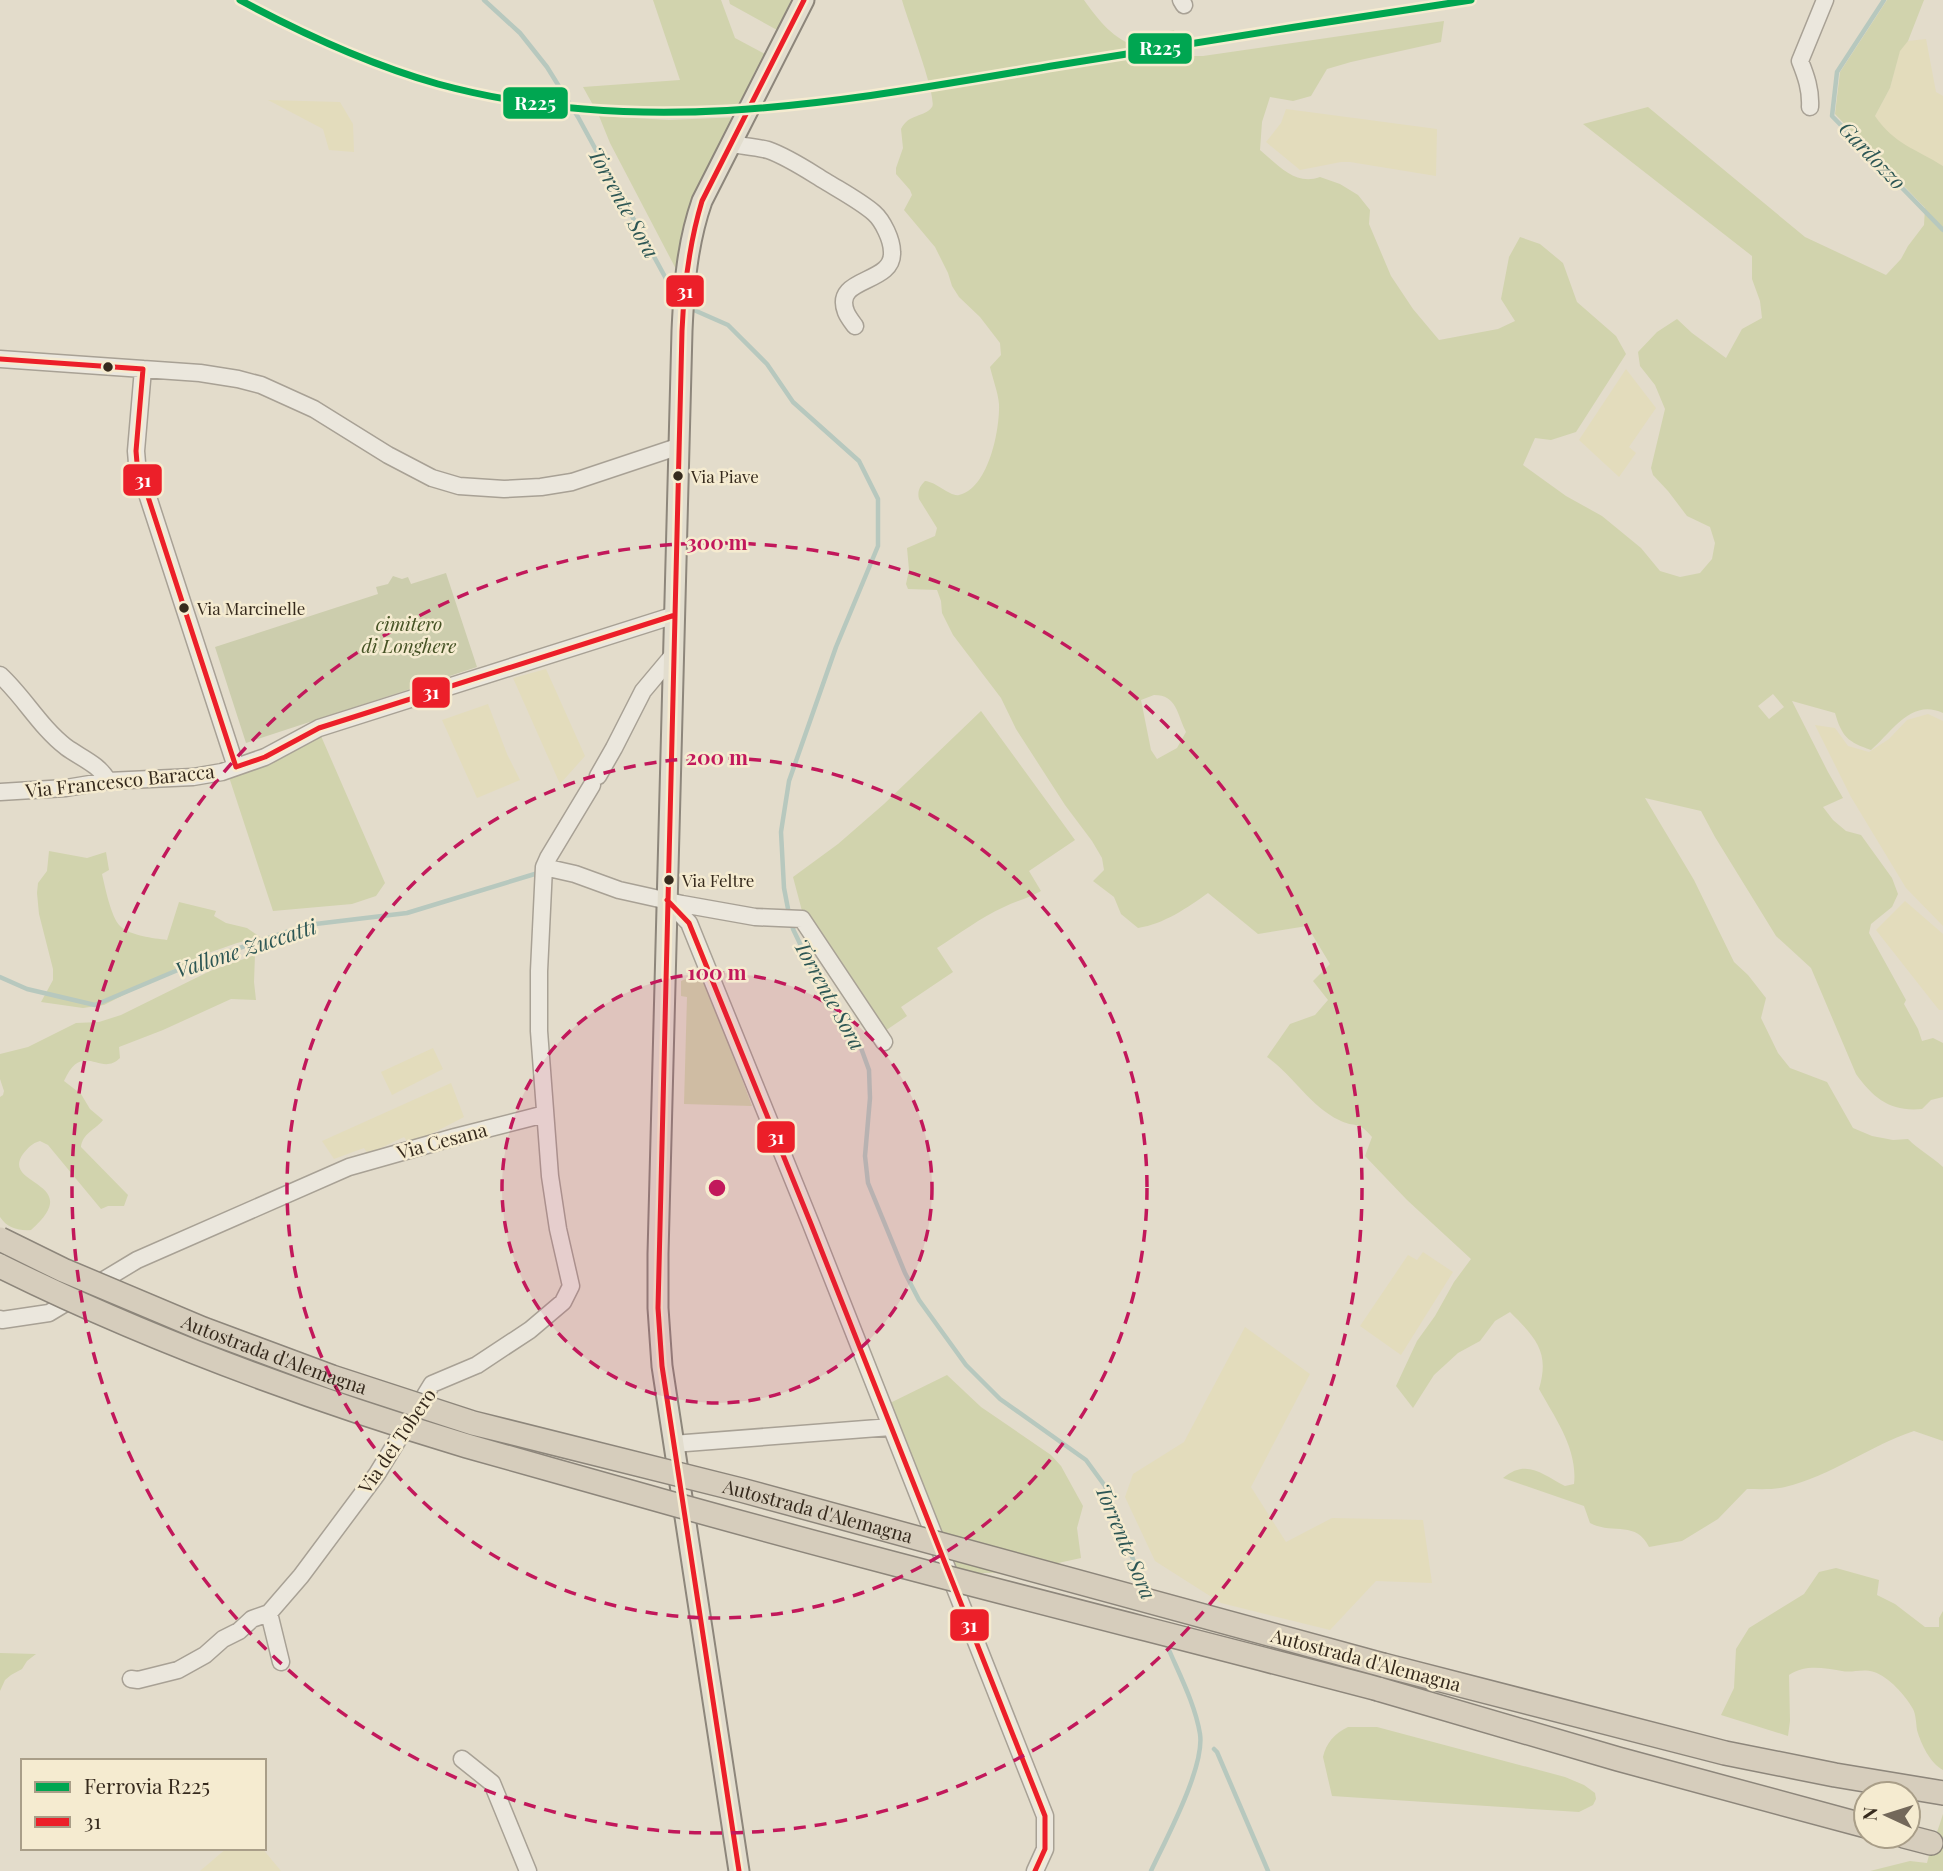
<svg xmlns="http://www.w3.org/2000/svg" width="1943" height="1871" font-family="'Playfair Display',serif">
  <style>
    .farmland { fill: #e3dcbc }
    .green { fill: #d1d3ad; fill-rule: evenodd }
    .cemetery { fill: #cccdad }
    .lines { fill: none; stroke-linecap: round; stroke-linejoin: round }
    .stream { stroke: #b7c8be; stroke-width: 4.5 }
    .minor-casing { stroke: #a8a195; stroke-width: 19 }
    .major-casing { stroke: #8d867b; stroke-width: 23 }
    .highway-casing { stroke: #8d867b; stroke-width: 26 }
    .minor { stroke: #ebe7dd; stroke-width: 16 }
    .major { stroke: #e2ddce; stroke-width: 19 }
    .highway { stroke: #d6cdbc; stroke-width: 23 }
    .highway-bridge-casing { stroke: #8d867b; stroke-width: 26; stroke-linecap: butt }
    .highway-bridge { stroke: #d6cdbc; stroke-width: 23 }
    .bus-1-casing { stroke: #f5ebd0; stroke-width: 10 }
    .bus-1 { stroke: #ec1f29; stroke-width: 5 }
    .rail-1-casing { stroke: #f5ebd0; stroke-width: 12 }
    .rail-1 { stroke: #00a651; stroke-width: 7 }
    .ring { fill: none; stroke: #c2185b; stroke-width: 3.5; stroke-dasharray: 12 9 }
    .bus-dot { fill: #362a1d; stroke: #f5ebd0; stroke-width: 2.5 }
    .labels { text-anchor: middle; stroke-width: 5; stroke-linejoin: round; paint-order: stroke }
    .bus-label { font-size: 17px; fill: #362a1d; stroke: #f5ebd0; text-anchor: start }
    .park-label { font-size: 19px; font-style: italic; fill: #455224; stroke: #f5ebd0 }
    .street-label { font-size: 19px; fill: #362a1d; stroke: #f5ebd0 }
    .water-label { font-size: 21px; font-style: italic; fill: #2c5654; stroke: #f5ebd0 }
    .centre { fill: #c2185b; stroke: #f5ebd0; stroke-width: 3.5 }
    .ring-label { font-size: 21px; text-anchor: middle; font-weight: bold; fill: #c2185b; stroke: #f5ebd0; stroke-width: 5; stroke-linejoin: round; paint-order: stroke }
    .line-badge { stroke: #f5ebd0; stroke-width: 2.5 }
    .badge-label { font-size: 19px; text-anchor: middle; font-weight: bold; fill: #fff }
  </style>
  <rect width="100%" height="100%" fill="#e3dccb"/>
  <path class="farmland" d="M1926,39L1936,92L1943,96V166L1903,145L1885,131L1875,116L1890,88L1900,50L1908,41Z
    M268,100L340,102L353,124L354,152L329,150L323,129Z
    M1286,109L1437,129L1436,176L1350,162H1341L1300,170L1266,142L1281,123Z
    M1626,369L1656,408L1629,447L1636,453L1619,477L1579,440Z
    M546,669L585,756L560,784L513,678Z
    M488,704L507,754L520,780L477,798L442,720Z
    M1928,714L1943,721V926L1906,888L1851,797L1815,725L1835,728L1848,746L1869,752L1889,739L1907,720Z
    M1905,901L1943,934V1010H1939L1876,930Z
    M433,1048L443,1069L392,1095L381,1072Z
    M451,1083L464,1117L410,1145L404,1137L368,1154L364,1148L334,1159L322,1141Z
    M1423,1252L1453,1272L1401,1355L1360,1326L1408,1255L1417,1260Z
    M1245,1327L1310,1374L1251,1487L1286,1542L1332,1518L1423,1520L1432,1583L1376,1581L1330,1630L1221,1603L1155,1561L1125,1497L1133,1474L1184,1442Z
    M227,1848H262L281,1871H200Z"/>
  <path class="green" d="M653,0H721L735,38L765,54L754,73L745,105L663,109L593,105L583,87L680,80Z
    M729,0H791L777,30L730,4Z
    M902,0H1084C1099,21 1113,39 1138,47L1148,42L1157,32H1165L1174,30L1180,55L1183,56H1203L1444,21L1441,42L1351,62L1327,69L1311,96L1293,101L1270,97L1262,122L1260,150C1278,165 1295,186 1320,177L1340,184L1358,195L1370,210L1369,224L1391,276L1413,309L1439,340L1498,329L1515,321L1501,299L1509,257L1520,237L1540,244L1563,263L1577,302L1616,336L1626,354L1576,432L1551,440L1535,438L1523,465L1566,496L1602,516L1641,548L1660,571L1680,577L1700,573L1712,559L1715,543L1710,527L1687,516L1668,491L1653,475L1651,468L1665,409L1655,385L1640,366L1638,352L1657,332L1677,319L1692,333L1726,358L1742,329L1762,318L1760,301L1752,279V256L1583,124L1648,107L1805,237L1886,275L1901,259L1908,246L1924,225L1925,208L1835,114L1840,72L1887,0H1924L1908,41L1900,51L1890,88L1875,116C1894,144 1916,149 1943,166V713C1911,698 1892,732 1871,750C1848,742 1842,737 1835,713L1792,701L1828,772L1843,798L1823,807L1833,820L1846,831L1861,835L1892,878L1898,894L1892,907L1871,924L1869,933L1906,1000L1904,1004L1918,1029L1922,1041L1933,1038L1943,1043V1097L1931,1100L1922,1109C1891,1112 1874,1099 1856,1074L1811,968L1776,936L1715,837L1701,811L1645,798L1694,880L1734,962L1748,975L1766,998L1761,1018L1778,1053L1790,1068L1827,1082L1853,1128L1872,1136L1893,1140L1908,1139C1919,1150 1931,1156 1943,1167V1441L1914,1431C1869,1446 1831,1476 1785,1487C1773,1490 1759,1489 1747,1489L1718,1519L1682,1541L1649,1547C1636,1520 1613,1535 1590,1523L1584,1506L1503,1478C1527,1458 1543,1475 1565,1486L1574,1484C1578,1449 1555,1418 1539,1389C1550,1352 1536,1338 1510,1312L1495,1321L1480,1341L1458,1353L1434,1375L1413,1408L1396,1386L1417,1341L1435,1316L1454,1282L1471,1259L1407,1200L1365,1156L1372,1137C1357,1119 1356,1129 1339,1120C1310,1106 1293,1075 1267,1057L1290,1024L1315,1015L1328,1000L1313,981L1330,964L1307,926L1258,934L1208,893C1187,908 1164,924 1138,928L1121,914L1114,897L1093,881L1104,870L1102,858L1092,841L1065,805L1016,729L1001,698L953,635L942,613L941,601L937,590L908,589L906,584L909,570L907,548L935,536L937,528L919,499C917,491 920,486 925,481C937,482 950,497 959,495C989,488 1000,429 999,404C998,392 993,380 990,367L1001,355L1000,343L980,317L959,297L952,286L948,273L935,247L904,210L912,195L910,190L896,174V168L903,148L901,129C909,113 924,118 932,107C938,98 906,16 902,0ZM1773,694L1784,707L1769,719L1758,706ZM1154,695C1177,695 1177,714 1186,732L1177,748L1157,759L1151,750L1141,700Z
    M599,116L669,120L739,117L679,272L677,271L610,143Z
    M981,711L1075,840L1029,871L1041,891C1029,898 1016,901 1004,907C980,918 959,934 937,948L953,972L901,1007L907,1016L882,1033L802,911L793,877L838,844L884,804Z
    M321,736L385,883L376,896L352,904L273,911L229,777C261,766 291,753 321,736Z
    M49,851L87,858L106,852L109,870L102,874C105,887 111,917 120,926C131,936 153,938 167,940L179,902L216,911L214,916L226,923L247,928L260,937L237,943L200,956L104,1005L83,1008L41,1002L53,980V969L39,914L37,893L38,883L47,871Z
    M255,955L254,982L256,1000L231,999L163,1030L119,1047L120,1058C100,1078 83,1039 64,1081L81,1094L90,1109L103,1120C96,1129 82,1134 81,1147L128,1195L124,1206H108L101,1209L48,1145L40,1141C32,1143 28,1148 23,1154C0,1186 87,1181 31,1230C19,1231 7,1228 0,1217V1097L3,1095L4,1091L0,1079V1054L28,1047L76,1023L99,1022L121,1015L210,971Z
    M702,972L752,1106L684,1104L687,997L681,996V981Z
    M947,1375L981,1407L1051,1455L1061,1466L1083,1506L1077,1528L1081,1558L1017,1572L953,1574L886,1405Z
    M1836,1568L1879,1580L1877,1595L1895,1604L1925,1627H1939V1618L1943,1611V1770C1930,1763 1921,1744 1917,1730C1916,1723 1916,1715 1913,1709C1905,1695 1889,1677 1874,1672C1862,1668 1853,1673 1842,1671C1823,1668 1806,1664 1789,1675L1790,1721L1788,1736L1721,1715L1734,1688L1736,1649L1749,1628L1804,1594L1819,1572Z
    M0,1653L36,1654L27,1661L22,1669L11,1675L5,1680L0,1691Z
    M1348,1727H1377L1565,1777L1584,1785L1595,1793L1596,1799L1593,1805L1579,1812L1332,1796L1323,1757C1326,1743 1335,1733 1348,1727Z
    M1943,1814V1871H1870L1910,1861L1927,1863C1931,1846 1938,1831 1943,1814Z"/>
  <path class="cemetery" d="M446,573L477,667L246,743L215,647L378,594L376,587L388,584L393,576L402,579L408,577L411,584Z"/>
  <g class="lines">
    <path class="stream" d="M484,0L520,33L547,67L578,117L676,297
      M1884,0L1837,72L1832,116L1943,230
      M687,307L728,325L767,364L793,402L859,461L878,499V546L836,647L789,781L781,832L784,888L789,914
      M791,922L793,929L825,996L861,1048L869,1070L870,1098L865,1156L868,1183L905,1273L919,1300L966,1365L1000,1399L1086,1460L1105,1486L1146,1593
      M0,977L27,989L95,1005L192,964L307,925L407,913L538,873
      M1214,1749L1217,1752L1268,1871
      M1151,1871C1166,1839 1205,1767 1200,1734C1195,1703 1178,1672 1166,1643"/>
    <defs>
      <path id="minor" d="M1181,0L1184,5
        M1810,107C1811,90 1806,76 1800,61L1825,0
        M731,144C743,146 756,147 768,150C788,157 807,170 825,181C841,191 860,201 874,213C883,221 892,240 892,252C894,285 832,276 846,312C848,317 852,322 855,326
        M0,359L200,373L238,379L261,385L314,409L388,455L432,478L459,486L504,489L541,487L572,482L680,446
        M143,369L136,451L137,463L236,767
        M0,675C24,697 40,727 66,747C81,758 99,764 108,781
        M598,776L614,748L643,691L674,654
        M0,792L66,788L108,781L193,777L222,772L265,757L319,728L675,615
        M544,867L575,874L619,890L682,904L755,917L802,919L884,1042
        M667,900L689,923L811,1224L1045,1816V1849L1035,1871
        M0,1319L2,1320L49,1313L137,1260L349,1167L455,1137L545,1114
        M673,1444L891,1427
        M269,1613L281,1662
        M131,1679L138,1680L178,1670L205,1655L223,1639L239,1631L252,1619L269,1613L301,1576L377,1474L432,1384L477,1365L530,1330L563,1302L571,1286L558,1229L550,1176L539,1031V971L544,867L548,858L592,785
        M462,1759L492,1783L528,1871"/>
      <path id="major" d="M739,1871L662,1366L658,1308V1254L682,331C684,286 687,244 702,201L804,0"/>
      <path id="highway" d="M1383,1665L1725,1753L1835,1775L1943,1793
        M1378,1689L1618,1759L1866,1826
        M1904,1836L1931,1843"/>
    </defs>
    <use href="#minor" class="minor-casing"/>
    <use href="#major" class="major-casing"/>
    <use href="#highway" class="highway-casing"/>
    <use href="#minor" class="minor"/>
    <use href="#major" class="major"/>
    <use href="#highway" class="highway"/>
    <defs>
      <g id="highway-bridge">
        <path id="s1" d="M0,1239L63,1270L203,1329L332,1377L473,1423L741,1490L1383,1665"/>
        <path d="M0,1266C149,1340 308,1398 467,1446C522,1462 579,1477 634,1493C881,1563 1130,1624 1378,1689"/>
      </g>
    </defs>
    <use href="#highway-bridge" class="highway-bridge-casing"/>
    <use href="#highway-bridge" class="highway-bridge"/>
    <defs>
      <path id="bus-1" d="M0,359L143,369L136,451L137,463L236,767L265,757L319,728L675,615
        M667,900L689,923L811,1224L1045,1816V1849L1035,1871
        M739,1871L662,1366L658,1308L682,331C684,287 689,244 702,201L804,0"/>
    </defs>
    <use href="#bus-1" class="bus-1-casing"/>
    <use href="#bus-1" class="bus-1"/>
    <defs>
      <path id="rail-1" d="M240,0C303,34 368,64 438,84C648,141 849,100 1058,65C1196,42 1333,21 1471,0"/>
    </defs>
    <use href="#rail-1" class="rail-1-casing"/>
    <use href="#rail-1" class="rail-1"/>
  </g>
  <circle cx="717" cy="1188" r="215" fill="#c2185b" fill-opacity=".12"/>
  <g class="ring">
    <circle cx="717" cy="1188" r="215"/>
    <circle cx="717" cy="1188" r="430"/>
    <circle cx="717" cy="1188" r="645"/>
  </g>
  <g class="bus-dot">
    <circle cx="108" cy="367" r="6"/>
    <circle cx="678" cy="476" r="6"/>
    <circle cx="184" cy="608" r="6"/>
    <circle cx="669" cy="880" r="6"/>
  </g>
  <g class="labels">
    <g class="bus-label">
      <text x="691" y="483">Via Piave</text>
      <text x="197" y="615">Via Marcinelle</text>
      <text x="682" y="887">Via Feltre</text>
    </g>
    <g class="park-label">
      <text x="409" y="631">cimitero<tspan x="409" dy="22">di Longhere</tspan></text>
    </g>
    <g class="street-label">
      <text transform="translate(120 781) rotate(-6)" y="7">Via Francesco Baracca</text>
      <text transform="translate(442 1141) rotate(-15)" y="7">Via Cesana</text>
      <text dy="7" stroke="none"><textPath href="#s1" startOffset="298">Autostrada d'Alemagna</textPath></text>
      <text transform="translate(397 1441) rotate(-56)" y="7">Via dei Tobero</text>
      <text dy="7" stroke="none"><textPath href="#s1" startOffset="864">Autostrada d'Alemagna</textPath></text>
      <text transform="translate(1366 1660) rotate(15)" y="7">Autostrada d'Alemagna</text>
    </g>
    <g class="water-label">
      <text transform="translate(1872 156) rotate(46)" y="7">Gardozzo</text>
      <text transform="translate(623 203) rotate(61)" y="7">Torrente Sora</text>
      <text transform="translate(246 949) rotate(-18)" y="7">Vallone Zuccatti</text>
      <text transform="translate(829 995) rotate(61)" y="7">Torrente Sora</text>
      <text transform="translate(1125 1542) rotate(67)" y="7">Torrente Sora</text>
    </g>
  </g>
  <circle cx="717" cy="1188" r="10" class="centre"/>
  <g class="ring-label">
    <text x="717" y="550">300 m</text>
    <text x="717" y="765">200 m</text>
    <text x="717" y="980">100 m</text>
  </g>
  <g class="line-badge">
    <rect x="1127" y="32" width="66" height="33" rx="7" fill="#00a651"/>
    <rect x="502" y="86" width="67" height="34" rx="7" fill="#00a651"/>
    <rect x="665" y="274" width="40" height="34" rx="7" fill="#ec1f29"/>
    <rect x="122" y="463" width="41" height="34" rx="7" fill="#ec1f29"/>
    <rect x="411" y="676" width="40" height="33" rx="7" fill="#ec1f29"/>
    <rect x="756" y="1120" width="40" height="34" rx="7" fill="#ec1f29"/>
    <rect x="949" y="1608" width="41" height="34" rx="7" fill="#ec1f29"/>
  </g>
  <g class="badge-label">
    <text x="1160" y="55">R225</text>
    <text x="535" y="110">R225</text>
    <text x="685" y="298">31</text>
    <text x="143" y="487">31</text>
    <text x="431" y="699">31</text>
    <text x="776" y="1144">31</text>
    <text x="969" y="1632">31</text>
  </g>
  <rect x="21" y="1759" width="245" height="91" fill="#f5ebd0" stroke="#a99e88" stroke-width="2"/>
  <rect x="35" y="1782" width="35" height="10" fill="#00a651" stroke="#a99e88" stroke-width="2"/>
  <text x="84" y="1794" font-size="21" fill="#362a1d">Ferrovia R225</text>
  <rect x="35" y="1817" width="35" height="10" fill="#ec1f29" stroke="#a99e88" stroke-width="2"/>
  <text x="84" y="1829" font-size="21" fill="#362a1d">31</text>
  <g transform="translate(1887 1815) rotate(274)"><circle r="33" fill="#f5ebd0" stroke="#a99e88" stroke-width="2"/>
  <path d="M0-5L12 26L0 18L-12 26Z" fill="#73685a"/>
  <text y="-10" font-size="19" font-weight="bold" text-anchor="middle" fill="#362a1d">N</text>
  </g>
</svg>
